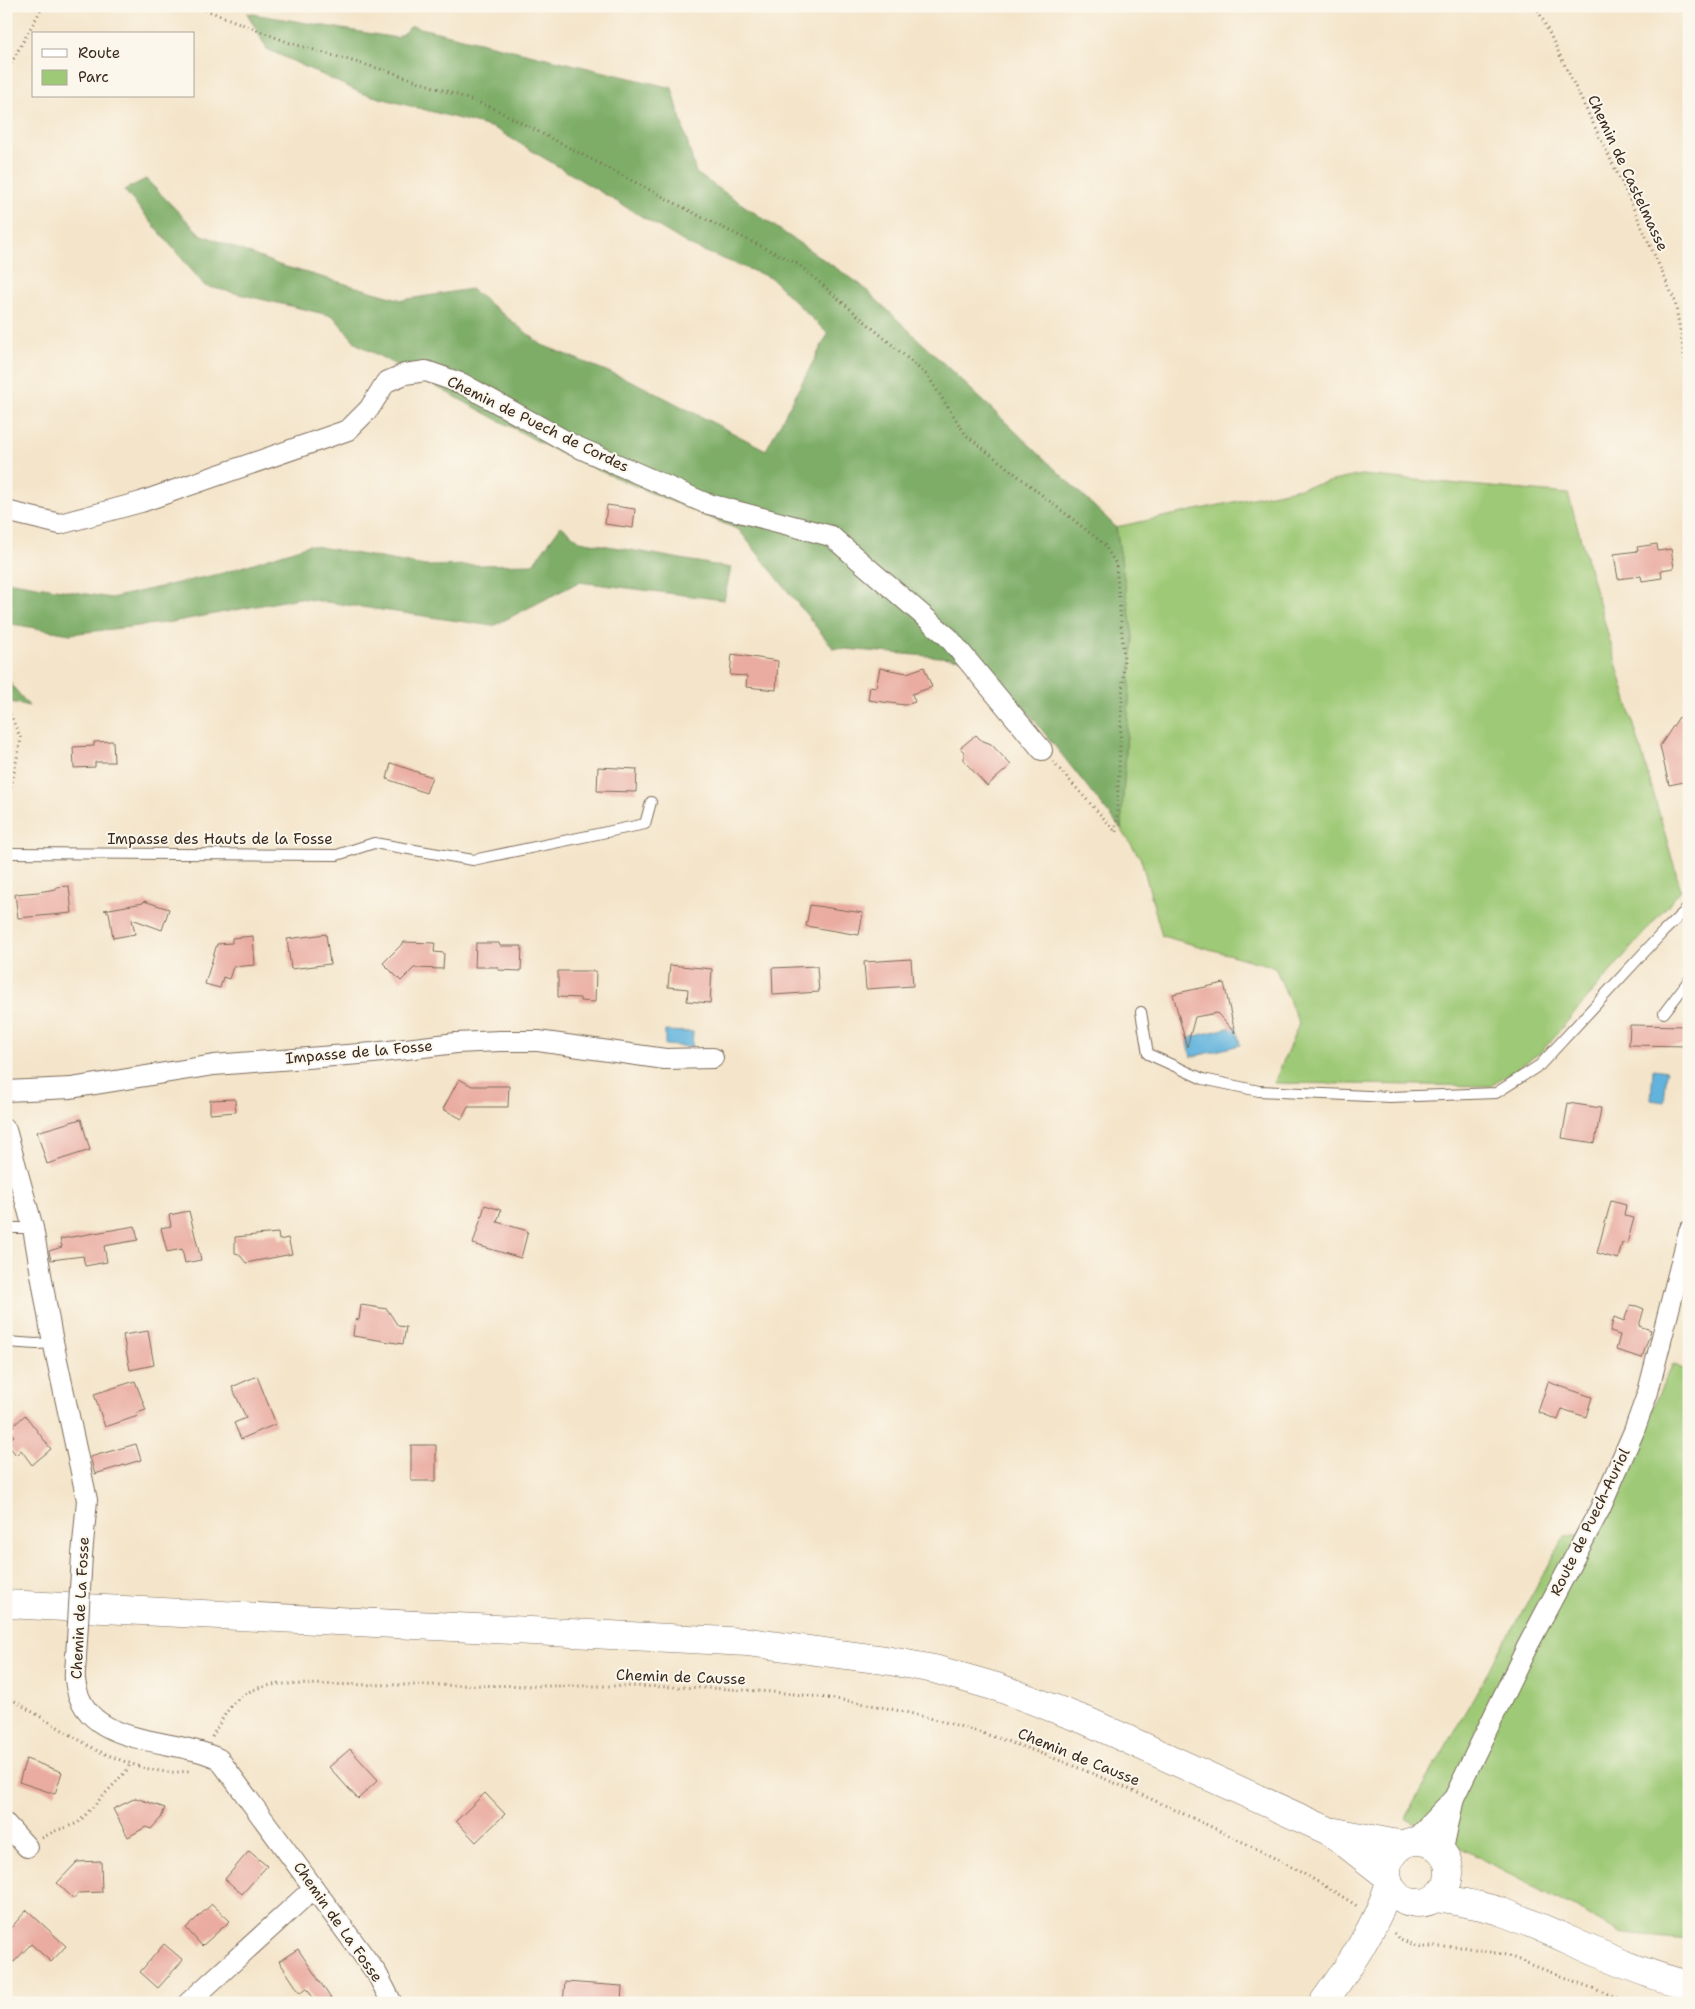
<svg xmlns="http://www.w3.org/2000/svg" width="1695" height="2009" font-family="'Shantell Sans',sans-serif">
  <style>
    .green { fill: #9ec976; stroke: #6c7a4a }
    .forest { fill: #7ead67; stroke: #5c6c42 }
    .water { fill: #62b4dd; stroke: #4e6f7e }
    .building { fill: #eaaca1 }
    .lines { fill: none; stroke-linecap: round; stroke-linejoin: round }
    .lane-casing { stroke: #7c6b5a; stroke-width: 12 }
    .street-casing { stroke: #7c6b5a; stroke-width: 22 }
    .secondary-casing { stroke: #7c6b5a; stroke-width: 29 }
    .path { stroke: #7c6b5a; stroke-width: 3; stroke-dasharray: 1 4; stroke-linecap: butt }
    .lane { stroke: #fff; stroke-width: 10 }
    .street { stroke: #fff; stroke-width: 20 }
    .secondary { stroke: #fff; stroke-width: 28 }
    .street-bridge-casing { stroke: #7c6b5a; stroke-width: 22; stroke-linecap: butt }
    .street-bridge { stroke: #fff; stroke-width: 20 }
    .labels { text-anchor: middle; stroke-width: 4; stroke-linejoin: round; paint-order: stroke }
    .street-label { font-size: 15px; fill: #3b2a1e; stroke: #fbf7ec }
  </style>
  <rect width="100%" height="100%" fill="#fbf7ec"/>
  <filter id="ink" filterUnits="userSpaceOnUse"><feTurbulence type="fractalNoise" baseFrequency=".02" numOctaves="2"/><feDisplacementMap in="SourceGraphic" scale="10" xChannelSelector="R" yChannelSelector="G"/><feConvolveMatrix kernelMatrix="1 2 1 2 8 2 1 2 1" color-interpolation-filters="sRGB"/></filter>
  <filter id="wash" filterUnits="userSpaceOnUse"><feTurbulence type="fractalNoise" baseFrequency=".0096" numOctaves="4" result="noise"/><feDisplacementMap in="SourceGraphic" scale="20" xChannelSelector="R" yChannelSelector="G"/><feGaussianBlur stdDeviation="1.12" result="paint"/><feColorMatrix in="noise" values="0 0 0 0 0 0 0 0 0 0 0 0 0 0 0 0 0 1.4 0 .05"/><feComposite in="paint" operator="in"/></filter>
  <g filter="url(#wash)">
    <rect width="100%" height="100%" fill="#f4e5ca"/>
    <path class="green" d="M1361,475L1568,494L1681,890L1541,1052L1491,1086L1274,1083L1299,1024L1275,967L1162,936L1141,859L1121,829L1133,636L1116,527Z
      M1673,1364L1689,1372V1940L1623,1934L1405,1818L1565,1536L1592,1533Z"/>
    <path class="forest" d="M247,13L397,38L412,26L672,88L696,173L861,285L1116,527L1133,636L1121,829L987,661L833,648L739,530L565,456L357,344L333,316L205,286L124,190L146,179L200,234L279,265L402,300L471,289L542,345L636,383L766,450L828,334L771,278L691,246L494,128L361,93L267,49Z
      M561,526L580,541L731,568L724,600L579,582L493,626L299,598L172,622L70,634L6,623V581L111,598L223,573L309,545L425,566L533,564Z
      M6,678L29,706L6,701Z"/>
    <path class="water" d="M1236,1026L1240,1045L1191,1057L1187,1038Z
      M665,1031L693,1032L692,1047L665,1045Z
      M1653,1069L1667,1071L1664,1102L1651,1100Z"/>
    <g id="blocks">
      <path class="building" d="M607,505L635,509L633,528L605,524Z
        M1657,544L1658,551L1671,549L1674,568L1661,570L1662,578L1642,581L1641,576L1618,579L1614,554L1638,551L1637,547Z
        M732,654L778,661L776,690L746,687L747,676L730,675Z
        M924,667L932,687L912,694L915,702L905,705L868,700L870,686L876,687L880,668L907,673Z
        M1679,717L1689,723V744L1684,752L1689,781L1669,785L1660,746Z
        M976,735L981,740L991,744L1011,765L987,786L964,761V752L960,748Z
        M113,741L114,762H95V767L74,768L73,747L94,746V742Z
        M391,763L432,777L426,793L387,779Z
        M598,767L637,769L636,792L597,791Z
        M69,886L72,913L18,918L15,894L38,892L56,889V887Z
        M144,901L169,909L162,930L132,919L135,934L113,938L109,912L104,910L143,903Z
        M810,905L863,913L859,935L806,926Z
        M326,934L330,964L291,969L287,939Z
        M253,936L255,965L233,967L229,979L223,977L220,988L205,984L217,944L232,943V938Z
        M404,942L435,943L434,952L444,953L443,969L414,968L401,981L383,963Z
        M476,943H499L500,946H522L521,971L498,970V967H475Z
        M911,959L913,986L866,989L864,962Z
        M670,965L712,969L710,1003L687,1001L688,989L668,987Z
        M817,966L819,992L773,995L772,968Z
        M558,971H596L595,1002L580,1001V998L558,997Z
        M1224,983L1235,1033L1217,1013L1195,1017L1187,1047L1173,994Z
        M1630,1025L1689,1026V1046L1629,1045Z
        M459,1079L472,1086H509L508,1107H468L462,1119L443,1109Z
        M235,1099L236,1112L210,1114V1100Z
        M1568,1103L1601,1108L1595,1143L1562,1138Z
        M81,1119L90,1150L47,1164L37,1132Z
        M1611,1201L1626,1205L1624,1216L1634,1218L1627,1244L1622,1243L1618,1259L1597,1253Z
        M485,1205L501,1210L497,1222L528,1231L521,1258L473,1244Z
        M189,1211L201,1260L185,1263L182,1249L167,1252L161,1228L171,1226L169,1215Z
        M135,1226L138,1240L104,1246L107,1262L85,1266L83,1256L51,1260L49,1251L62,1247L60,1239Z
        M278,1233L279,1240L288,1238L292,1254L246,1263L239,1254L235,1253V1237Z
        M361,1305L387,1309L398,1326L406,1327L403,1344L353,1336L355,1319L359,1320Z
        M1630,1305L1637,1306L1644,1309L1639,1326L1651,1330L1642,1358L1616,1350L1620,1335L1610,1332L1614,1317L1624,1321Z
        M148,1331L154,1365L130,1370L123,1335Z
        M257,1376L276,1424L241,1439L234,1423L246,1418L232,1387Z
        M135,1381L146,1410L137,1413L138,1416L105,1427L94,1394Z
        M1548,1382L1592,1397L1586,1417L1562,1409L1558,1420L1538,1412Z
        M25,1415L51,1449L32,1465L21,1450L16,1455L6,1442L14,1436L9,1430Z
        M136,1444L141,1460L95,1474L90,1457Z
        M411,1445H436V1481H411Z
        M350,1749L378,1780L358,1799L329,1767Z
        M26,1759L62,1772L55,1794L19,1782Z
        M485,1793L505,1814L476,1842L456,1821Z
        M136,1798L165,1808L161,1818L151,1829L146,1827L128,1837L113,1809Z
        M249,1851L267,1866L242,1894L225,1879Z
        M101,1861L102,1892L78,1893L74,1899L57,1883L77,1862Z
        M212,1904L230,1921L202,1946L186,1928Z
        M27,1910L66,1946L51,1962L31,1944L14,1962L6,1955V1933Z
        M164,1944L183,1960L158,1988L140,1972Z
        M298,1949L334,2003H316L307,1988L300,1993L279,1961Z
        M565,1982L622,1986L621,2003H563Z"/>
    </g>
  </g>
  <g filter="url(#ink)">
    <use href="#blocks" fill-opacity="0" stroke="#7c6b5a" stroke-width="1"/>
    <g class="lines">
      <defs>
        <path id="lane" d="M6,853L337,855L374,843L473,860L645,824L651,802
          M1141,1012L1148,1054L1203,1079L1259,1091L1390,1097L1496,1093L1540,1065L1663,932L1689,907
          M1664,1013L1689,980
          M6,1228H33
          M6,1342L36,1344L53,1343"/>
        <path id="street" d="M6,511L60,524L141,502L348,430L369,409L386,382L405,374L426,371L463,384L573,445L705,503L831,536L948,637L1042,750
          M6,1091L71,1088L214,1065L373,1053L456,1043L500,1041H538L665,1059L713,1058
          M6,1130L33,1228L51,1332L87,1500L82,1555
          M76,1657C76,1665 74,1673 75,1680C83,1749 173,1736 219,1759L377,1974L392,2003
          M6,1824L27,1847
          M1412,1842L1454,1798
          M1442,1854L1454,1798L1526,1649L1600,1509L1634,1431L1648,1392L1689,1231
          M188,2003L314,1888"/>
        <path id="secondary" d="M6,1604L748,1642L885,1660L934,1669L1000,1688L1087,1721L1331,1832L1387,1876
          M1335,1832L1403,1845
          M1387 1872a31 31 0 1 1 62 0a31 31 0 1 1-62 0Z
          M1435,1898C1457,1901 1481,1905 1502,1912C1565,1935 1623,1970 1689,1985
          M1323,2003C1349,1966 1376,1928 1389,1885"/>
      </defs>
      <use href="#lane" class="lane-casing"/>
      <use href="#street" class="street-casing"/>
      <use href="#secondary" class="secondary-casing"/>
      <path class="path" d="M196,6L290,43L394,73L491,107L715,224L798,264L927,375L966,435L1104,544L1116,564L1124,658L1116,832
        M1536,6L1623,185L1675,301L1687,372L1689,533
        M6,72L43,6
        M6,705L21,739L6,811
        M1053,762L1116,832
        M6,1696L96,1750C125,1762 161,1778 192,1770
        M212,1737C230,1704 239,1688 280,1684C372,1685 464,1685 556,1686C654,1686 752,1686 848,1701C962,1719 1069,1761 1173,1809C1236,1838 1299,1868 1357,1906
        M42,1838L55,1831L78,1823L128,1769L130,1763
        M1394,1933L1398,1938L1419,1947H1464L1506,1955L1631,2003"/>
      <use href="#lane" class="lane"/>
      <use href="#street" class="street"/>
      <use href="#secondary" class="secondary"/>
      <defs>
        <path id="street-bridge" d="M76,1657L82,1555"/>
      </defs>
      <use href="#street-bridge" class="street-bridge-casing"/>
      <use href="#street-bridge" class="street-bridge"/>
    </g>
  </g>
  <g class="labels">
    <g class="street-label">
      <text transform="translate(1628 173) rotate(65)" y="5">Chemin de Castelmasse</text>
      <text transform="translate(538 424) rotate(26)" y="5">Chemin de Puech de Cordes</text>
      <text x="220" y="844">Impasse des Hauts de la Fosse</text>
      <text transform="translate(359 1052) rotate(-5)" y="5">Impasse de la Fosse</text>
      <text transform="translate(1590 1522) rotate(-64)" y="5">Route de Puech-Auriol</text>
      <text transform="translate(80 1608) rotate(-87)" y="5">Chemin de La Fosse</text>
      <text transform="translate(681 1677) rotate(2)" y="5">Chemin de Causse</text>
      <text transform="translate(1079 1757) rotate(22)" y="5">Chemin de Causse</text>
      <text transform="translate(338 1922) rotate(55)" y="5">Chemin de La Fosse</text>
    </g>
  </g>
  <rect width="1695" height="2009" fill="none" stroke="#fbf7ec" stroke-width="25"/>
  <rect x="32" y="32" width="162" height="65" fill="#fbf7ec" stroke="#aea59a"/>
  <rect x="42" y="49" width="25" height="8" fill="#ffffff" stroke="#aea59a"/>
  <text x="78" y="58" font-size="15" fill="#3b2a1e">Route</text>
  <rect x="42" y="70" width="25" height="15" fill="#9ec976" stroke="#aea59a"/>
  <text x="78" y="82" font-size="15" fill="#3b2a1e">Parc</text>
</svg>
